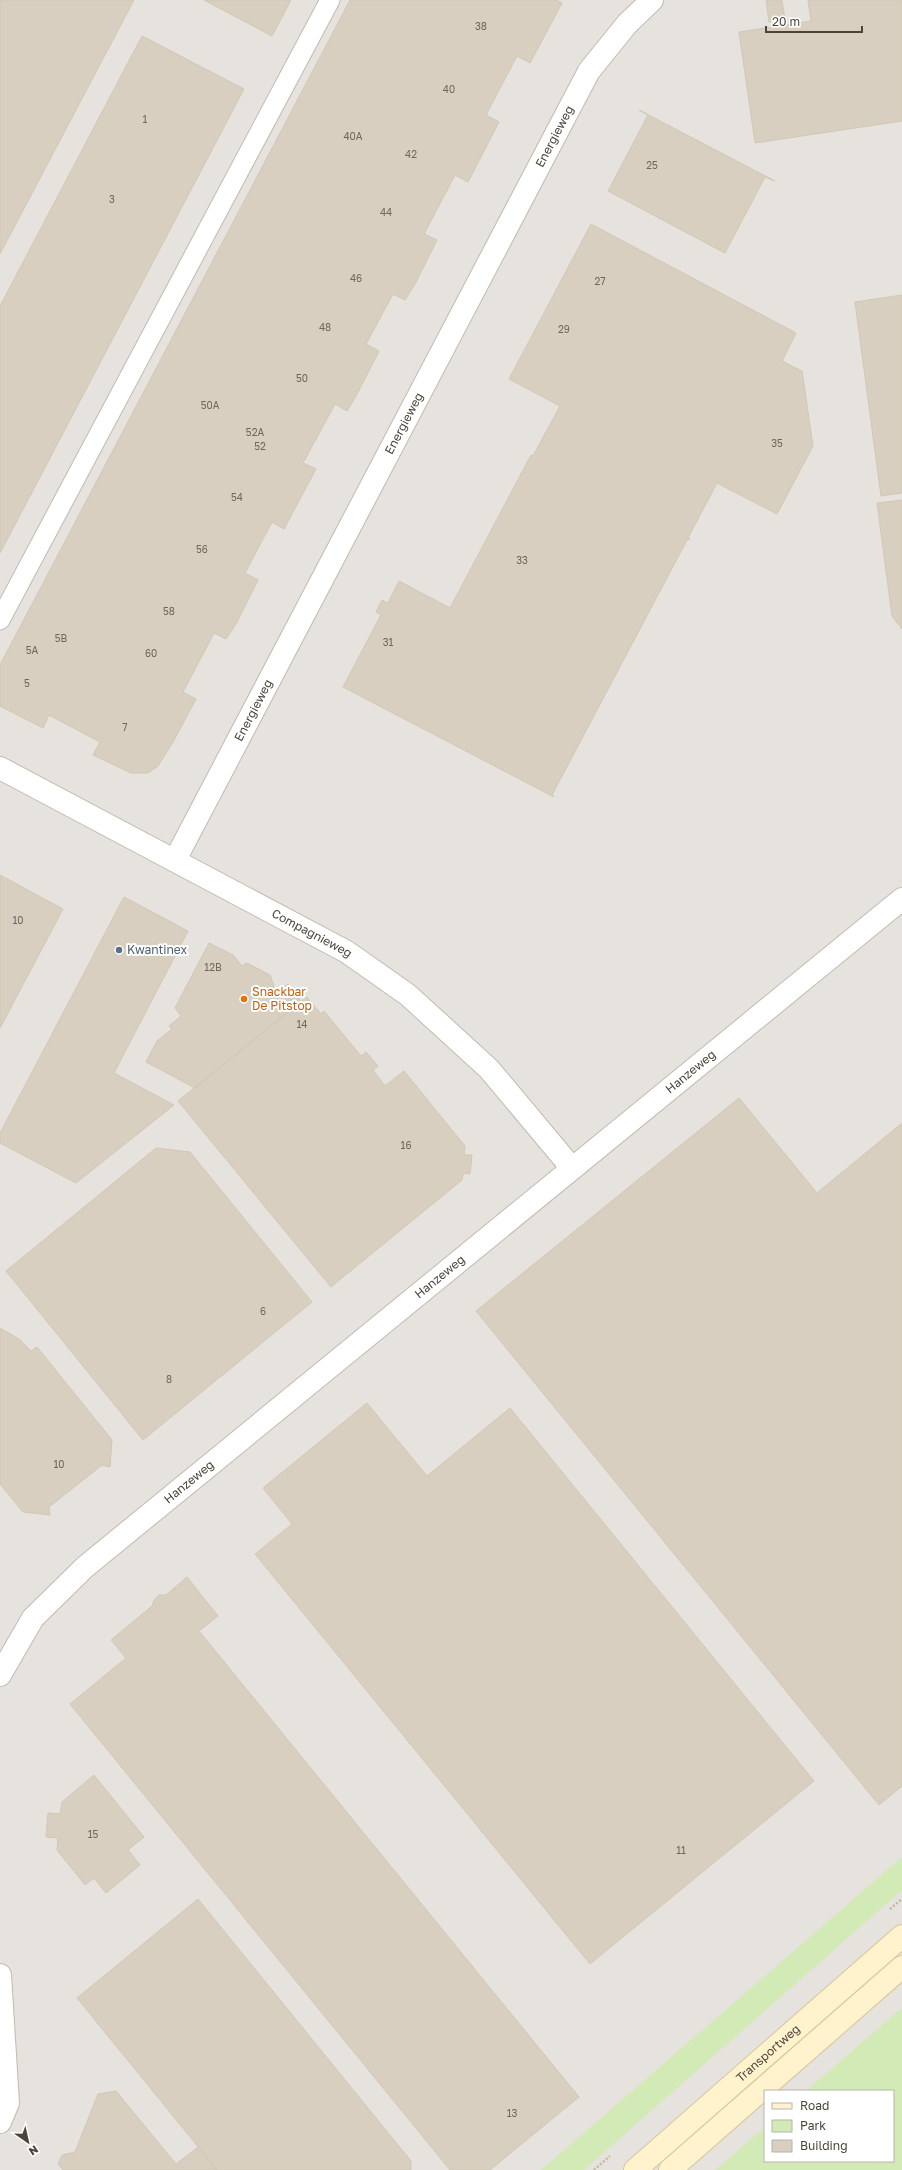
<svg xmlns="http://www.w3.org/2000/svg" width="902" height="2170" font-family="'Golos Text',sans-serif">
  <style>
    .industrial { fill: #e6e2dd }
    .green { fill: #d2eab5 }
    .building { fill: #d8cfc1; stroke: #d3c7b4 }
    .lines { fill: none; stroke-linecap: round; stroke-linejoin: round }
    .lane-casing { stroke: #c2bbae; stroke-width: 21 }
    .street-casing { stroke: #c2bbae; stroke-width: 24 }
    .secondary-casing { stroke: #d6c79b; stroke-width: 24 }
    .path { stroke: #c4b79f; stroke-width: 2.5; stroke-dasharray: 2 2; stroke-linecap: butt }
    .lane { stroke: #fff; stroke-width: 19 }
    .street { stroke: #fff; stroke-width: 22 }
    .secondary { stroke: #fff3cd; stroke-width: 22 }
    .service-dot { fill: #5c6f8a; stroke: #fff; stroke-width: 1.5 }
    .food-dot { fill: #e8710a; stroke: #fff; stroke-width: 1.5 }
    .labels { text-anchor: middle; stroke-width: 4; stroke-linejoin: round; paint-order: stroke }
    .number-label { font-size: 10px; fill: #6e675b }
    .street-label { font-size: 12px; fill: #4b4439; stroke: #fff }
    .service-label { font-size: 12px; fill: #4e5e75; stroke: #fff; text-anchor: start }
    .food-label { font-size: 12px; fill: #c56008; stroke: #fff; text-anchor: start }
  </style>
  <rect width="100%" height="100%" fill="#f6f3ec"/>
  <path class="industrial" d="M0,0H902V2098L893,2091H765V2161L822,2170H0Z"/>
  <path class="green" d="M902,1857V1890L584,2170H541Z
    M902,2008V2170H715L765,2127V2161H893V2091H806Z"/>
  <path class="building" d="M0,0H134L0,254Z
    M204,0H291L272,36Z
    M350,0H556L562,3L530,63L517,56L486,115L499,122L468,182L455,175L424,234L437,240L415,284L405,300L393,294L366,344L379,351L357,394L347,411L335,404L303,463L316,469L284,529L272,522L245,573L258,580L236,624L226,639L214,633L183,692L196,699L173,742L158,766L148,773H131L93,755L100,742L49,715L43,728L0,706V665Z
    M766,0H782L785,19L769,22Z
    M808,0H902V121L755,143L739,32L811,21Z
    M142,36L244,89L0,553V306Z
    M639,110L775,181L765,177L725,253L608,191L648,115Z
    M591,224L796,333L782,361L802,371L813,446L777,514L717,483L688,538L690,539L687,540L552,795L554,797L343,687L381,615L376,612L382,600L388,603L399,581L450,608L531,455L533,456L560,406L509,379Z
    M902,295V493L881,496L855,302Z
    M902,500V629L892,616L877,503Z
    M0,875L63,909L0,1028Z
    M124,897L188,931L114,1073L174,1105L76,1183L0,1143V1133Z
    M209,943L233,955L242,966L247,963L270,975L276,992L288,984L301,1001L195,1088L146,1062L157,1041L172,1029L169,1026L181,1016L175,1008Z
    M307,997L321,1014L324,1011L361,1056L366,1052L378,1066L373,1070L385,1086L404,1071L465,1146L464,1155H472L470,1174L463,1173L462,1180L331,1287L178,1101Z
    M739,1098L817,1193L902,1123V1786L879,1805L476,1311Z
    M156,1148L190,1152L312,1302L143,1440L6,1271Z
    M0,1328L19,1339L31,1351L37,1347L112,1440L110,1467L102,1465L49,1507L50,1515L23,1512L0,1484Z
    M367,1403L427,1476L510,1408L814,1781L590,1964L255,1554L292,1524L263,1488Z
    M187,1577L218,1616L199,1631L579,2097L490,2170H450L70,1704L126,1658L111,1640L152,1606L154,1600L159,1595H166Z
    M94,1775L144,1837L128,1850L140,1865L106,1893L94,1878L85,1885L57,1850L58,1838L46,1837L48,1813L60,1814L62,1802Z
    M198,1899L411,2161V2170H217L77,1998Z
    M116,2091L176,2164L198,2147L217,2170H63L58,2164L62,2155L75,2152L98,2094Z"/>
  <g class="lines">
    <defs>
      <path id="lane" d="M0,620L330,0"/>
      <g id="street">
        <path id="s1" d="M0,768L347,952L408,995L489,1069L571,1167"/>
        <path id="s2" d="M175,860L589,71L627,24L652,0"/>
        <path id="s3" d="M0,1675L33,1618L85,1567L902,899"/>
        <path d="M0,1975L8,2103L0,2122"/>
      </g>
      <g id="secondary">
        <path id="s4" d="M635,2170L902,1936"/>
        <path d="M670,2170L902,1967"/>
      </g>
    </defs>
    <use href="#lane" class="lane-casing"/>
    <use href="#street" class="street-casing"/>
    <use href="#secondary" class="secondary-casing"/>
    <path class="path" d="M890,1909L902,1899
      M594,2170L610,2156"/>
    <use href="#lane" class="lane"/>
    <use href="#street" class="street"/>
    <use href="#secondary" class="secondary"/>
  </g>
  <circle class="service-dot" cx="119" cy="950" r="4"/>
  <circle class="food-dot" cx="244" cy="999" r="4"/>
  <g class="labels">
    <g class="number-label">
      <text x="481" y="30">38</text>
      <text x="449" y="93">40</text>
      <text x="145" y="123">1</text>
      <text x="353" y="140">40A</text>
      <text x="411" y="158">42</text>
      <text x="652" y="169">25</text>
      <text x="112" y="203">3</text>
      <text x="386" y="216">44</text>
      <text x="356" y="282">46</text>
      <text x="600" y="285">27</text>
      <text x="325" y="331">48</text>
      <text x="564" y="333">29</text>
      <text x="302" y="382">50</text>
      <text x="210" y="409">50A</text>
      <text x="255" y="436">52A</text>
      <text x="777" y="447">35</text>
      <text x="260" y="450">52</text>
      <text x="237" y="501">54</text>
      <text x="202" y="553">56</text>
      <text x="522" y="564">33</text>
      <text x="169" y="615">58</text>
      <text x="61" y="642">5B</text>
      <text x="388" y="646">31</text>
      <text x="32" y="654">5A</text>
      <text x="151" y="657">60</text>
      <text x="27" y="687">5</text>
      <text x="125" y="731">7</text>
      <text x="18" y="924">10</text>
      <text x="213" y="971">12B</text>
      <text x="302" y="1028">14</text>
      <text x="406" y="1149">16</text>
      <text x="263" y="1315">6</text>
      <text x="169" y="1383">8</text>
      <text x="59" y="1468">10</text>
      <text x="93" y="1838">15</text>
      <text x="681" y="1854">11</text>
      <text x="512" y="2117">13</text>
    </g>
    <g class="street-label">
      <text dy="4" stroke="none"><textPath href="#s2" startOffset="817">Energieweg</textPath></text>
      <text dy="4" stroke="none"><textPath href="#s2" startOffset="493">Energieweg</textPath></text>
      <text dy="4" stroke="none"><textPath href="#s2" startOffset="169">Energieweg</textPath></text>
      <text dy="4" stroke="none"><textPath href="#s1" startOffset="353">Compagnieweg</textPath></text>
      <text dy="4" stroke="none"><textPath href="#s3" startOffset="921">Hanzeweg</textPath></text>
      <text dy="4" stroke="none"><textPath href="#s3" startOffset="597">Hanzeweg</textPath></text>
      <text dy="4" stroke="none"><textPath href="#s3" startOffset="273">Hanzeweg</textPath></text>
      <text dy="4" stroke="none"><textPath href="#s4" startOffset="177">Transportweg</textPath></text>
    </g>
    <g class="service-label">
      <text x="127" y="954">Kwantinex</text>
    </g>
    <g class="food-label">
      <text x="252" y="996">Snackbar<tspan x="252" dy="14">De Pitstop</tspan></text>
    </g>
  </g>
  <rect x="764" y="2090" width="130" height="72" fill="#ffffff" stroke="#b7b4b0"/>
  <rect x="772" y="2103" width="20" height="6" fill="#fff3cd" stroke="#b7b4b0"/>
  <text x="800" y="2110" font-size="12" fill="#4b4439">Road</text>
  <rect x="772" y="2120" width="20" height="12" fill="#d2eab5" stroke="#b7b4b0"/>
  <text x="800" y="2130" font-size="12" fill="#4b4439">Park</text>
  <rect x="772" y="2140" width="20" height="12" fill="#d8cfc1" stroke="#b7b4b0"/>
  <text x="800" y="2150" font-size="12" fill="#4b4439">Building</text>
  <g transform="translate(28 2142) rotate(146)" stroke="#ffffff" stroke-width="3" paint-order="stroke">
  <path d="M0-3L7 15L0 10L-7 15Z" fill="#4b4439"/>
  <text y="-6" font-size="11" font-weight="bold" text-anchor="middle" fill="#4b4439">N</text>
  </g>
  <path d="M766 26v6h96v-6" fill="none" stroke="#4b4439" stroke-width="2"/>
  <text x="772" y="26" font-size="12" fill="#4b4439" stroke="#ffffff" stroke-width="3" paint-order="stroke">20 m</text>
</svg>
